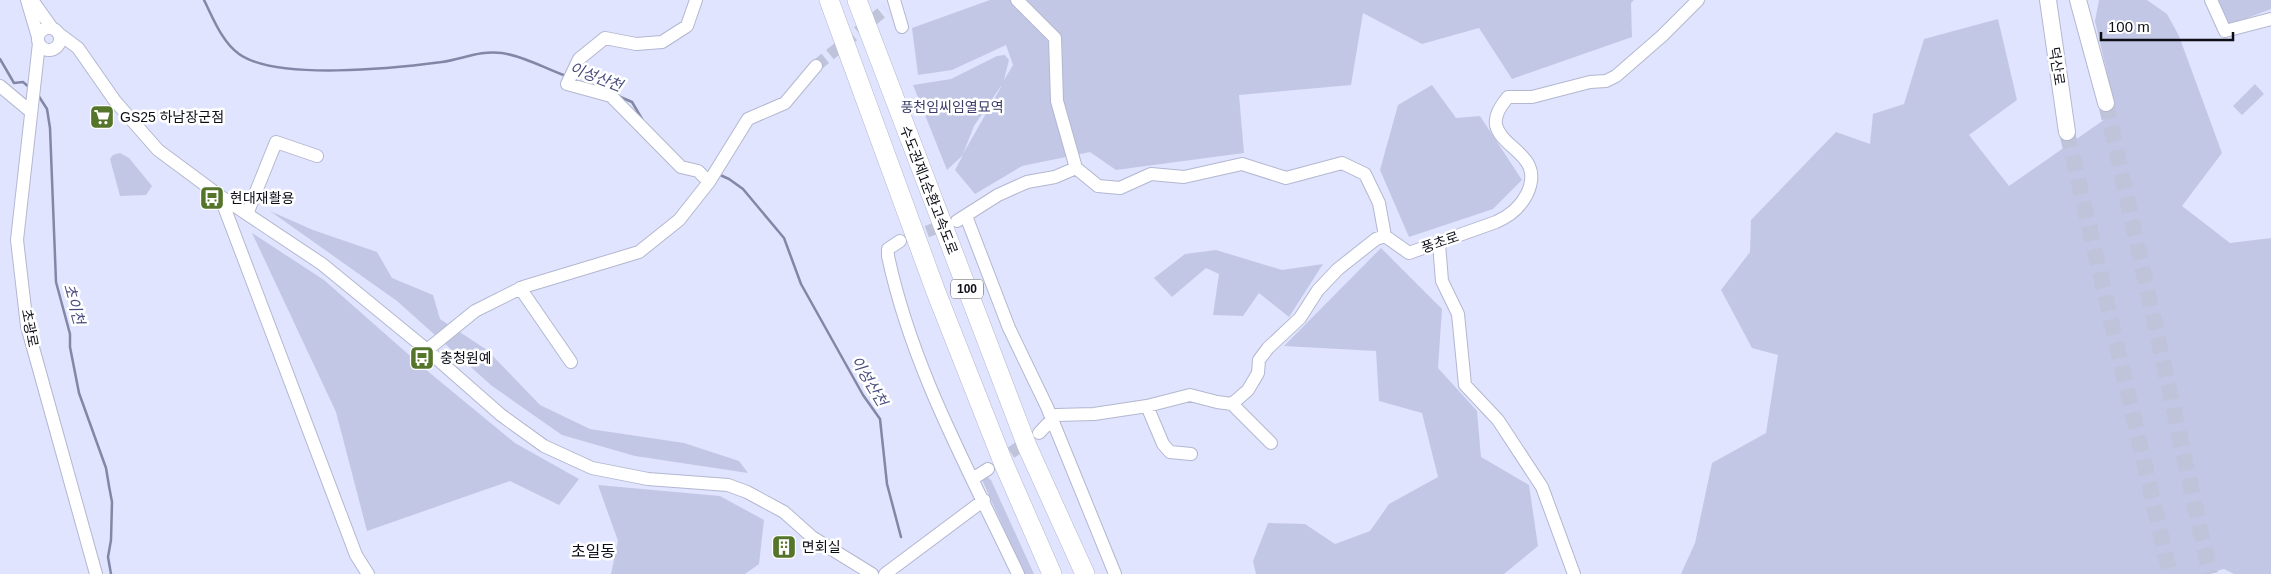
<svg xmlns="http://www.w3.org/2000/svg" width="2271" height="574" font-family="Helvetica,'Noto Sans KR',sans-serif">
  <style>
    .green { fill: #c3c7e6; fill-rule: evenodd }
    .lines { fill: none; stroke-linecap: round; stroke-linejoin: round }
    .stream { stroke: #8287a7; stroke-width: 2.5 }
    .minor-tunnel { stroke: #c0c4db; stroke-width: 12; stroke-dasharray: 12 6; stroke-linecap: butt }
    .major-tunnel { stroke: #c0c4db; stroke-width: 16; stroke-dasharray: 16 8; stroke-linecap: butt }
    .minor-casing { stroke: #b3b7d0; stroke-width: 14 }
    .major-casing { stroke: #b3b7d0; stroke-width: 18 }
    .highway-casing { stroke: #b3b7d0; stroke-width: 20 }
    .minor { stroke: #fff; stroke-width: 12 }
    .major { stroke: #fff; stroke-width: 16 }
    .highway { stroke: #fff; stroke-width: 19 }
    .labels { text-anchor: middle; stroke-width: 5; stroke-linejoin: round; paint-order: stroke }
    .shield { fill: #fff; stroke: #56565c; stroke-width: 1 }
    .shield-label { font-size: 12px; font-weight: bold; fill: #0d0e16 }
    .street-label { font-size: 14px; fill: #0d0e16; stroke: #fff }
    .park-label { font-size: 14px; fill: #383b6a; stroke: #fff }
    .poi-label { font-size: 14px; fill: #0d0e16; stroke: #fff; text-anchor: start }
    .water-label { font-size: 15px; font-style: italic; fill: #494d7e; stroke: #fff }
    .quarter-label { font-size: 16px; fill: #0d0e16; stroke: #fff }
  </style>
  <rect width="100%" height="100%" fill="#e0e4fe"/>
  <path class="green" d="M990,0H1634L1631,3L1632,37L1512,79L1479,28L1422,44L1363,13L1351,85L1239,95L1244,153L1116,170L1090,152L1022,166L975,194L955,170L963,155L947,170L913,85L951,79L997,56L1005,55L1009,60L1004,80L1013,65L1006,45L952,70L918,75L912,28ZM1001,86V87L963,154L974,126Z
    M2099,0H2147L2167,14L2179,36L2222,153L2182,206L2230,243L2271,238V574H2234L2224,569L2204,574H1681L1695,543L1712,463L1766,433L1778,355L1752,348L1721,290L1750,252L1751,220L1836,132L1870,144L1873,114L1904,104L1924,39L1998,19L2017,100L1969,135L2009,186L2108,117L2113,99L2095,21Z
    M2215,0H2271V9L2234,23H2228Z
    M2255,84L2264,94L2242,115L2233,106Z
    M1432,85L1456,118L1480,116L1522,180L1493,209L1409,237L1380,170L1398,105Z
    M120,153L129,158L152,186L146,195L120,196L110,159L113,155Z
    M270,211L313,230L377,252L392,278L433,295L440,319L487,350L540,405L590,429L684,443L739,461L748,473L635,456L562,435L492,386L397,301Z
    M252,233L324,280L425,369L515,443L579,479L559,505L510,481L367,531L336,412Z
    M1381,248L1442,309L1438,368L1477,411L1481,457L1529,485L1538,546L1504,574H1256L1253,561L1268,523L1305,524L1335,544L1370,531L1389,504L1438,477L1422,413L1379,401L1376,351L1284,346Z
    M1216,250L1282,270L1323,264L1289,317L1259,293L1243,316L1213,315L1219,274L1206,268L1172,297L1154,278L1185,254Z
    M984,474L991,480L1034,574H1024L983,482Z
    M598,485L720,496L764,520L759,564L745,574H611L618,541Z"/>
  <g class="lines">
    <path class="stream" d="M204,0C213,18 222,42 239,54C277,81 396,68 442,62C463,59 480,50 502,53C524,56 546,69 566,76
      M0,59L14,83L23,82L30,88
      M38,95L47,109L50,128L56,282L70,334V347L79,393L106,468L109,486L112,502L111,540L108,557L111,574
      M618,96L632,102L642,119
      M718,174L729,179L743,189L784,238L801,284L863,395L880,419L887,484L901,537"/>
    <path class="minor-tunnel" d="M816,66L886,9
      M910,238L950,223
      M996,463L1031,439"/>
    <path class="major-tunnel" d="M2106,103L2210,574
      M2067,132L2170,574"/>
    <defs>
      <path id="minor" d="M27,0L38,37
        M32,0L52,28
        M696,0L687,26L662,42L636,44L605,38L579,59L567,84L611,96L681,167L698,171L709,182
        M894,0L902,27
        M1017,0L1055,38L1057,101L1076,168L1098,186L1120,188L1151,174L1184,177L1242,164L1286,178L1342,163L1365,174L1379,203L1385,236
        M2211,0L2225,31L2271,19
        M38 39a11 11 0 1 1 22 0a11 11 0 1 1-22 0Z
        M58,33L78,48L115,101L158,150L220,196L322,264L427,350L501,415L544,446L592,468L648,479L728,485L747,492L784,512L812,537L872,574
        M39,43L17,240L27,326L96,574
        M0,86L30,111
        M220,196L356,555L368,574
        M247,214L276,142L317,156
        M966,216L1009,328L1047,407L1115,574
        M957,221L998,195L1027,182L1055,177L1076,168
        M900,241L888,249V256C912,369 969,470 1018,574
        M1439,244L1442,281L1458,314L1465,385L1498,420L1542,487L1574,574
        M520,288L571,362
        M427,350L475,311L523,287L639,252L679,220L709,182L748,119L785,103L816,66
        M1232,404L1271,443
        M1147,406L1163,444L1170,452L1191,454
        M1039,433L1056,415L1094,414L1147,406L1190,395L1217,402L1232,404L1248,390L1258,373L1259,360L1268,348L1300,318L1318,290L1338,269L1376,239L1385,236L1409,253L1496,222C1510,216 1520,208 1527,194C1545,155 1502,150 1496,125C1494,115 1502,104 1508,97H1532L1590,82L1606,81L1616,76L1662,36L1698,0
        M974,478L988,469
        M885,574L984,500"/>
      <path id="major" d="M2048,0L2067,132
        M2078,0L2106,103"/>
      <path id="highway" d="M829,0L936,292L1003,462L1052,574
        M857,0L1027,446L1085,574"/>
    </defs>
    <use href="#minor" class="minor-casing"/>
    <use href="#major" class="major-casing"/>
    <use href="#highway" class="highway-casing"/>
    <use href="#minor" class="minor"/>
    <use href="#major" class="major"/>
    <use href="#highway" class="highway"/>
  </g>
  <defs>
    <symbol id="supermarket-square" viewBox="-11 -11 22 22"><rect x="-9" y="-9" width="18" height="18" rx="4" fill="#55752b" stroke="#fff"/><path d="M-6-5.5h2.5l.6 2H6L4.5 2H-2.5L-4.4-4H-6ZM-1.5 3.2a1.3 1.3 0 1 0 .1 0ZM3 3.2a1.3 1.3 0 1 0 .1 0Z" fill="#fff"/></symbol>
    <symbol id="bus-square" viewBox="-11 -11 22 22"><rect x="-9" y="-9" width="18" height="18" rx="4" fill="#55752b" stroke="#fff"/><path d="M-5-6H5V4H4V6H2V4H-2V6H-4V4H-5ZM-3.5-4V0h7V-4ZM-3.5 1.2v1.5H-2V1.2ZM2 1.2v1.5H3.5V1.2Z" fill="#fff"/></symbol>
    <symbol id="building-square" viewBox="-11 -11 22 22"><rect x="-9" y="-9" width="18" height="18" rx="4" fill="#55752b" stroke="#fff"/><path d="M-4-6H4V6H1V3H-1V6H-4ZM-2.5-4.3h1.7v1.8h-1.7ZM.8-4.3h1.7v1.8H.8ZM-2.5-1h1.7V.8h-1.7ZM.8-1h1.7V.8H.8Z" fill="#fff"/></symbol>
  </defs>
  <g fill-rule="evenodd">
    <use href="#supermarket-square" x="88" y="103" width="28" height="28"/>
    <use href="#bus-square" x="198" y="184" width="28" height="28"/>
    <use href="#bus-square" x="408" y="344" width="28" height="28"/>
    <use href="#building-square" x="770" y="533" width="28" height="28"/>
  </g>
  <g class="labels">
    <rect class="shield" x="951" y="279.5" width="32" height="19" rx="4"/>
    <g class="shield-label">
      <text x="967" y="293">100</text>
    </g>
    <g class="street-label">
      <text transform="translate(2057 66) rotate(81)" y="5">덕산로</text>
      <text transform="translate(929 190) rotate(69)" y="5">수도권제1순환고속도로</text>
      <text transform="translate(1440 242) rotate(-19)" y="5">풍초로</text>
      <text transform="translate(30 328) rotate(79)" y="5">초광로</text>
    </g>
    <g class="park-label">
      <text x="952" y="112">풍천임씨임열묘역</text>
    </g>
    <g class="poi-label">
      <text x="120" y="122">GS25 하남장군점</text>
      <text x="230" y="203">현대재활용</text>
      <text x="440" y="363">충청원예</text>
      <text x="802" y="552">면회실</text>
    </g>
    <g class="water-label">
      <text transform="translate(596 77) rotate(21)" y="5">이성산천</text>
      <text transform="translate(74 304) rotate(75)" y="5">초이천</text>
      <text transform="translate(869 381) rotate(59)" y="5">이성산천</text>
    </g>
    <g class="quarter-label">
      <text x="593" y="557">초일동</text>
    </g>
  </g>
  <path d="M2101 32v8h132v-8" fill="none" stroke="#0d0e16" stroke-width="2.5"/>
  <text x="2108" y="32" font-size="15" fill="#0d0e16" stroke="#ffffff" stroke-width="4" paint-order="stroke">100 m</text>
</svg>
